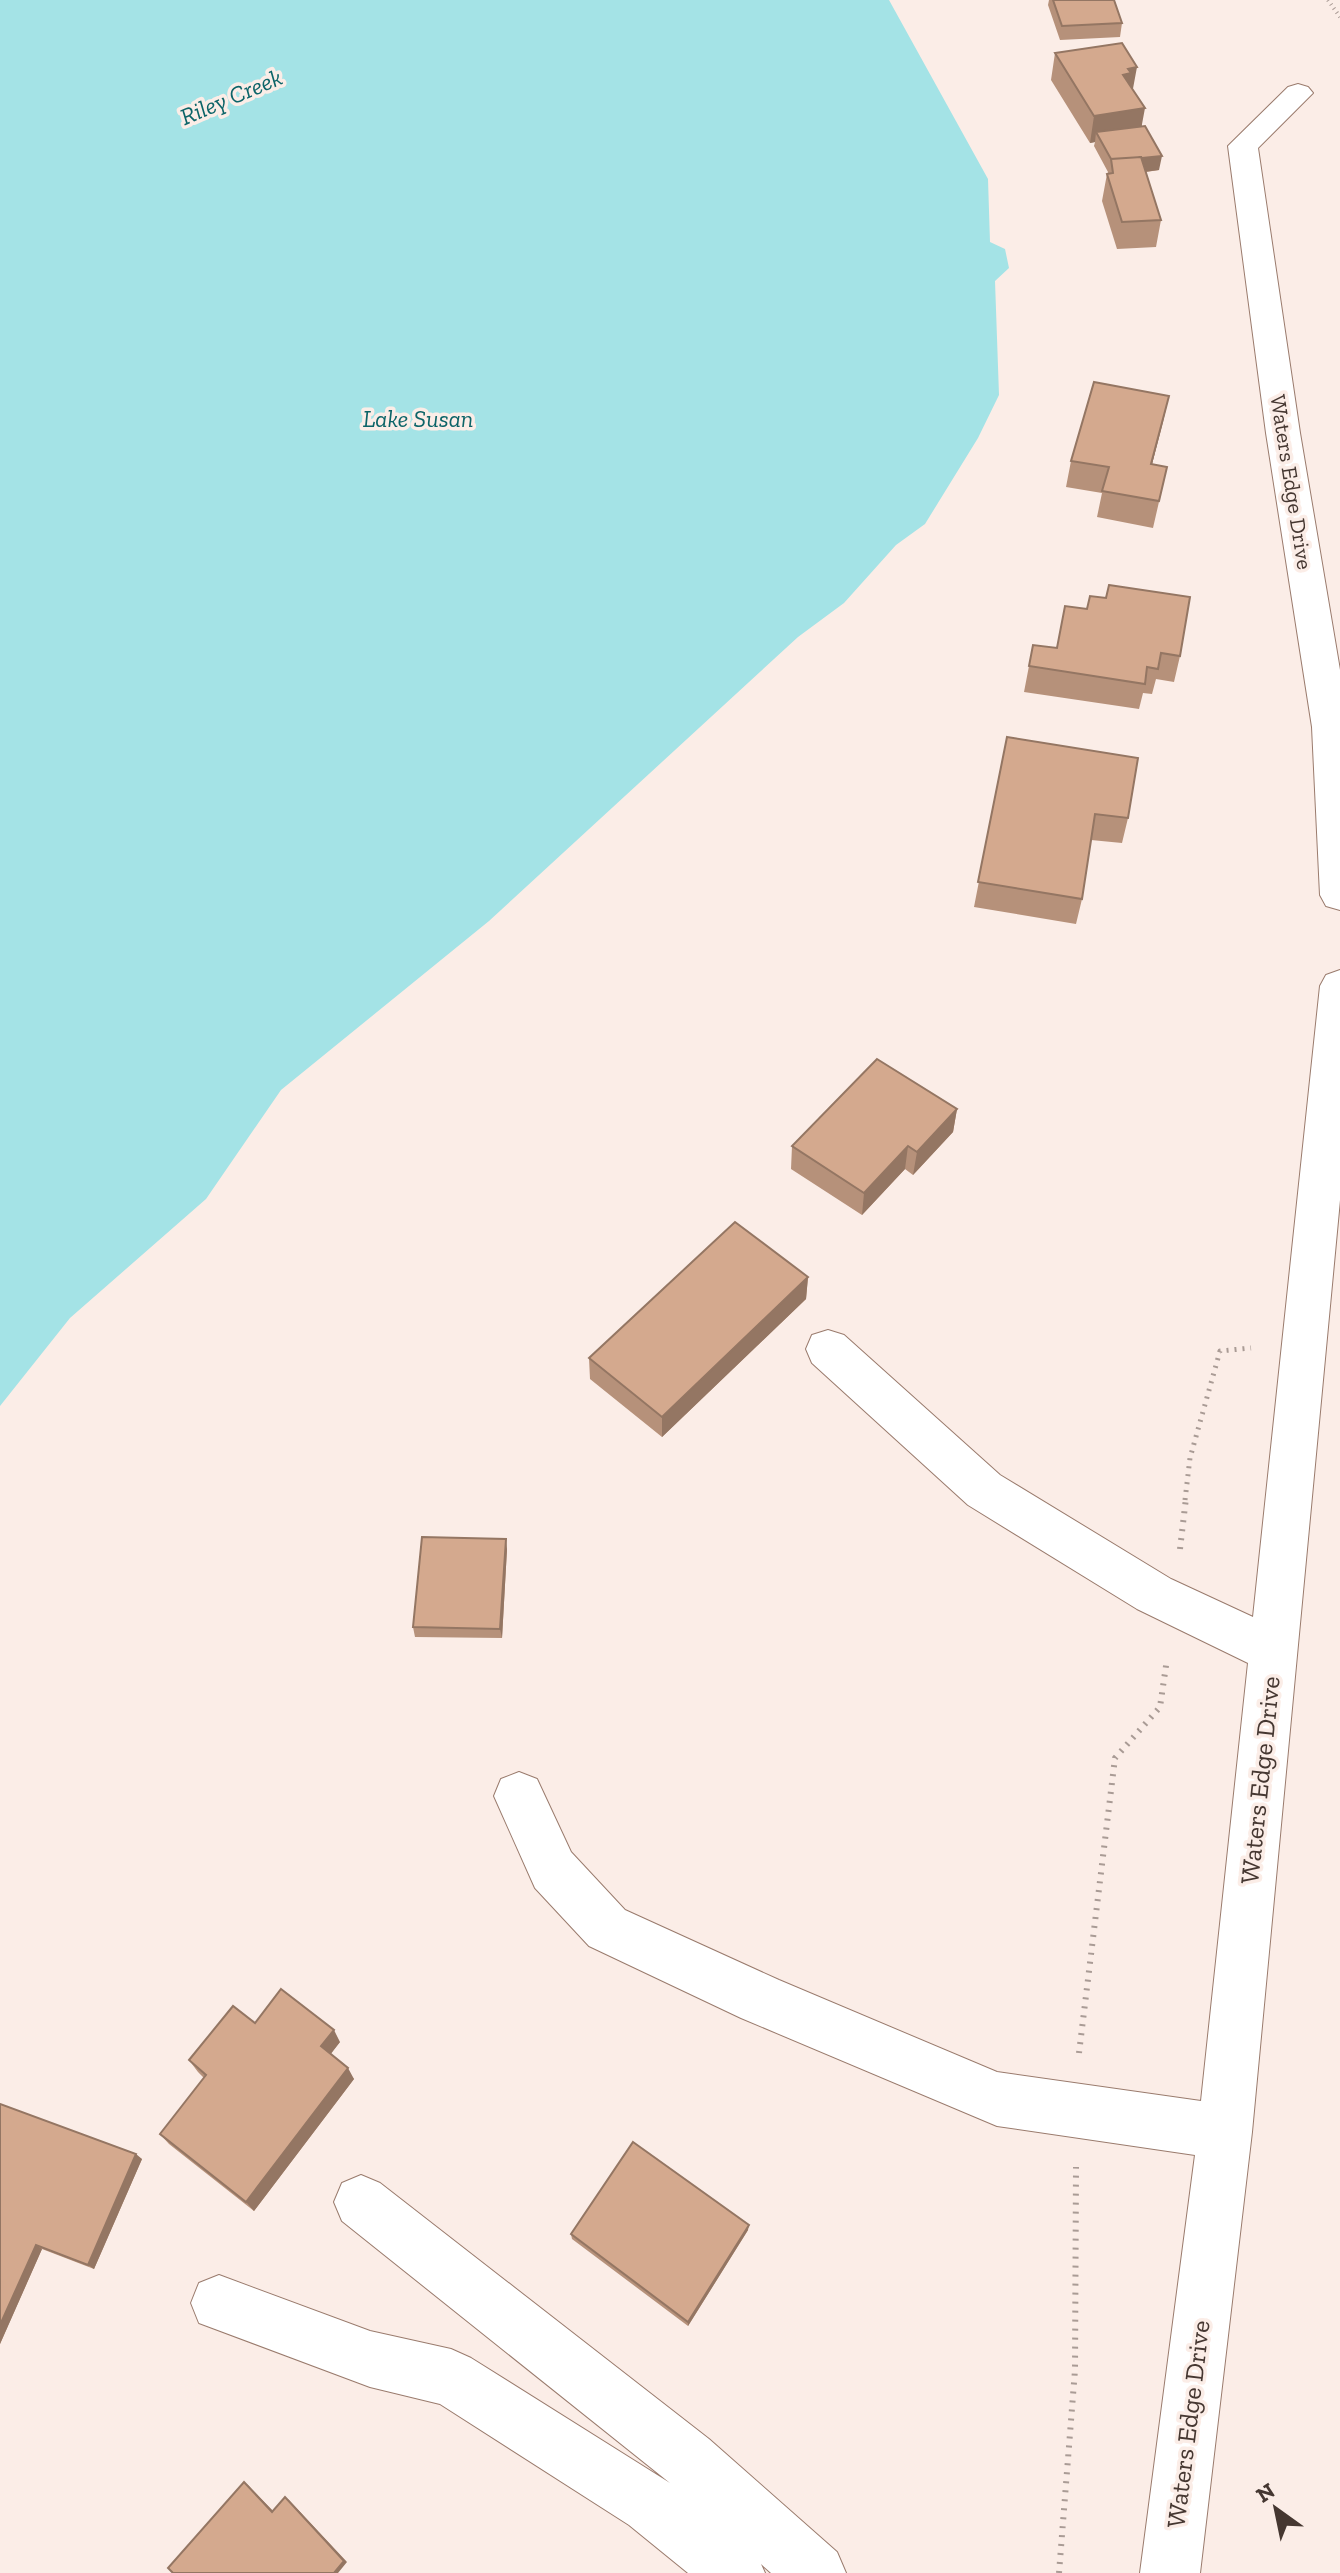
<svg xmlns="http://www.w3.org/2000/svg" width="1340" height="2573" font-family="'Zilla Slab',serif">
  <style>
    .water { fill: #a4e3e6 }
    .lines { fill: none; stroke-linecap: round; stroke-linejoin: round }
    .minor-casing { stroke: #9a7b6d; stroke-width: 2 }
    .path-far2 { stroke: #a99b95; stroke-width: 4; stroke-dasharray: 1 4; stroke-linecap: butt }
    .path-far1 { stroke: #a99b95; stroke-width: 5; stroke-dasharray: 2 6; stroke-linecap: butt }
    .path { stroke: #a99b95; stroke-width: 6; stroke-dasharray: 2 7; stroke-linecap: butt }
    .minor { fill: #fff; fill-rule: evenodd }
    .wall { fill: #b6917a }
    .shaded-wall { fill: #947663 }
    .building { fill: #d4a98e; stroke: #947663; stroke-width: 2 }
    .labels { text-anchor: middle; stroke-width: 7; stroke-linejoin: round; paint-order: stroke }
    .far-street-label { font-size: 22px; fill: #453731; stroke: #fbede7 }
    .far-water-label { font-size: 24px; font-style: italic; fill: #0c6468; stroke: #fbede7 }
    .street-label { font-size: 26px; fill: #453731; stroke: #fbede7 }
  </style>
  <rect width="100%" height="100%" fill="#fbede7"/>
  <path class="water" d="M0,0H889L988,179L990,242L1005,249L1009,268L995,281L999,395L978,438L925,524L896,545L844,603L798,637L489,921L281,1090L206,1199L70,1318L0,1406Z"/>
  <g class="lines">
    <defs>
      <path id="minor" d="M1298,84L1308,87L1313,93L1258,148L1300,433L1340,670V910L1326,906L1320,895L1312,727L1266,433L1228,146L1288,87Z
        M1340,970V1200L1252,2132L1200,2573H1140L1195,2155L997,2126L741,2018L589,1946L535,1888L494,1796L501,1779L519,1772L537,1779L571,1852L625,1910L779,1980L997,2072L1201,2101L1248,1663L1137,1609L968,1505L812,1363L806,1349L812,1335L828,1330L844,1335L1000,1475L1171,1579L1253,1617L1320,986L1326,975Z
        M361,2175L380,2183L709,2439L837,2552L846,2573H771L761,2564L765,2573H688L629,2525L440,2404L370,2387L199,2323L191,2303L199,2283L219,2275L370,2331L451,2349L471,2358L670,2483L342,2221L334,2202L342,2183Z"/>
    </defs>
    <use href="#minor" class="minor-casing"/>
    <path class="path-far2" d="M1328,0L1340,17"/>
    <path class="path-far1" d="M1185,1500L1190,1458L1220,1351L1251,1348"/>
    <path class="path" d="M1180,1549L1186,1498
      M1079,2053L1115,1758L1160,1707L1167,1659
      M1059,2573L1075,2370L1076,2167"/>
    <use href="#minor" class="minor"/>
  </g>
  <path class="wall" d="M1049,0H1114L1122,23L1120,37L1060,40L1048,5Z
    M1055,53L1133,90L1142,126L1159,170L1146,172L1161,220L1156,247L1117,249L1102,201L1107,174L1108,172L1094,146L1095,142L1090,143L1051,80Z
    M1169,396L1152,464L1161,493L1153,528L1097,517L1102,493L1066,487L1071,461Z
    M1087,609L1180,656L1174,682L1156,679L1152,694L1143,693L1139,709L1024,692L1033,645L1057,648Z
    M1007,737L1128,818L1122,843L1091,840L1082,899L1076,924L974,907Z
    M957,1109L953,1132L913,1175L905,1169L862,1215L791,1169L792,1146Z
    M808,1277L806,1299L662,1437L590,1379L589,1358Z
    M507,1549L502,1638L415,1637L413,1627Z
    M340,2042L330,2054L354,2079L254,2211L169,2144L160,2134L204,2078L198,2072L189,2060Z
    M0,2104L142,2159L94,2269L42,2249L0,2344Z
    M748,2230L688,2326L572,2239L571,2234Z"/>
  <path class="shaded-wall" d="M1137,67L1132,94L1123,75L1128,69Z
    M1145,108L1140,135L1096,132L1095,142L1090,143L1094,116Z
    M1162,156L1159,170L1113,176V162Z
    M1169,396L1163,422L1145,491L1151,464Z
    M957,1109L953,1132L913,1175L917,1152Z
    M908,1146L905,1169L862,1215L864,1193Z
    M808,1277L806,1299L662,1437V1417Z
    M506,1539L507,1549L502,1638L500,1629Z
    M334,2030L340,2042L327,2059L321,2046Z
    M348,2068L354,2079L254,2211L246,2202Z
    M136,2154L142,2159L94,2269L88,2265Z
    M749,2225L748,2230L688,2326V2322Z
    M36,2245L42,2249L0,2344V2325Z
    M244,2482L248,2485L276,2514L272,2512Z
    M285,2497L289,2500L347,2562L338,2573H334Z"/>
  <path class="building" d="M1053,0H1114L1122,23L1062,26Z
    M1122,43L1137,67L1128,69L1131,73L1123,75L1145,108L1094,116L1055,53Z
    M1145,126L1162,156L1142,158L1141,157L1111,159L1096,132Z
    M1141,157L1161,220L1122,222L1107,174L1113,173L1111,159Z
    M1094,382L1169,396L1151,464L1167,467L1159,501L1102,491L1109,467L1071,461Z
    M1109,585L1190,597L1180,656L1161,653L1158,669L1147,667L1145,684L1029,666L1033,645L1057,648L1065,606L1087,609L1090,596L1106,598Z
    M1007,737L1138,758L1128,818L1095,814L1082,899L978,882Z
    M877,1059L957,1109L917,1152L908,1146L864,1193L792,1146Z
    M735,1222L808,1277L662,1417L589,1358Z
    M422,1537L506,1539L500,1629L413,1627Z
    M281,1989L334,2030L321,2046L348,2068L246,2202L160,2134L206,2075L189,2060L233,2006L255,2023Z
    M0,2104L136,2154L88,2265L36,2245L0,2325Z
    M633,2142L749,2225L688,2322L571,2234Z
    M244,2482L272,2512L285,2497L344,2561L334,2573H173L168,2568Z"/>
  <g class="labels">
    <g class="far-street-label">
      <text transform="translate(1292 482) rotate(81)" y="8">Waters Edge Drive</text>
    </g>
    <g class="far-water-label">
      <text transform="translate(231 97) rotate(-23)" y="8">Riley Creek</text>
      <text x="418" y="427">Lake Susan</text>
    </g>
    <g class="street-label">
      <text transform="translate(1260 1780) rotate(-84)" y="9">Waters Edge Drive</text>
      <text transform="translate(1188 2424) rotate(-83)" y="9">Waters Edge Drive</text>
    </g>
  </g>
  <g transform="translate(1276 2509) rotate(327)" stroke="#fbede7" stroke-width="6" paint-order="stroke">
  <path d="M0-6L14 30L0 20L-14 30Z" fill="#453731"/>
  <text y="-12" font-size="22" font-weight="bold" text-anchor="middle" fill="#453731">N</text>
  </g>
</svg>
